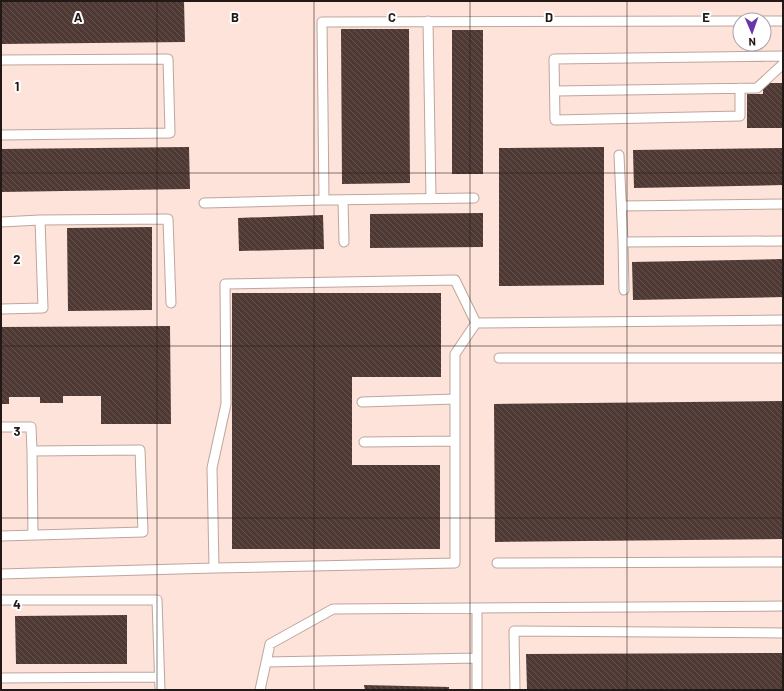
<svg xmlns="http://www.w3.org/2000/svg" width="784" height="691" font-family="Barlow,sans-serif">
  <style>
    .building { fill: url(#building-back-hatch) }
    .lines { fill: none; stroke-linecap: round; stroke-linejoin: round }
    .service-casing { stroke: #bea69b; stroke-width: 11 }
    .service { stroke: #fff; stroke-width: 9 }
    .grid { fill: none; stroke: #221916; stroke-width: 1; stroke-opacity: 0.55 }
    .grid-label { font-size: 13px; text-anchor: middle; font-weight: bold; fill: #221916; stroke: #fff; stroke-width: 4; stroke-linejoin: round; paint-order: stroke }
  </style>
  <defs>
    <pattern id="building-back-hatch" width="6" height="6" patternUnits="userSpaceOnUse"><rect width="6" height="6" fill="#4f3934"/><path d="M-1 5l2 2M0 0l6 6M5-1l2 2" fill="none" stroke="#65534f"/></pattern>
  </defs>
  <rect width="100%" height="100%" fill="#fde3d9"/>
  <path class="building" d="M1,1H184L185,42L1,44Z
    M341,29H409L410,183L342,184Z
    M452,30H483V174H452Z
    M763,83H783V128H747V94H763Z
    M189,147L190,189L1,192V149Z
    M604,147V285L499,286V148Z
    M783,148V185L634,188L633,150Z
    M483,213V247L370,248V214Z
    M323,215L324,249L239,251L238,218Z
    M152,227V310L68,311L67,228Z
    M783,259V297L633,300L632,262Z
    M232,293H441V377H352V465H440V549H232Z
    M170,326L171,424H101V396H63V403H40V397H9V404H1V327Z
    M783,401V539L495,542L494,404Z
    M127,615V664H16L15,616Z
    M783,653V690H527L526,654Z
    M364,685L449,687V690H365Z"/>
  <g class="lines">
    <defs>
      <path id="service" d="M428,21L431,199
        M764,21H783
        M1,60L168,59L170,133L1,135
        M740,88V116L555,120L554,59L783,56
        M555,91L757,88L783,64
        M619,155L623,242
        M474,198L324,200L322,22L740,21
        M343,200L344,242
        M204,203L324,200
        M622,206L783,204
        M1,222L40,220
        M455,280L476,323L455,354V563L214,568L212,468L226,404L225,284Z
        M624,290L623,242L783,241
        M1,309L43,308L40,220L168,219L171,303
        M476,323L783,320
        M499,358H783
        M362,402L455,399
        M1,427H31L32,451
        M364,442L455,441
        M1,536L143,532L140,450L32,451L33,535
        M497,563L783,562
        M1,574L214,568
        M1,600H157L160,690
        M266,662L477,658
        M1,678L159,677
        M260,690L270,644L333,609L783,606
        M477,690V608
        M515,690L514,631L783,633"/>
    </defs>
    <use href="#service" class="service-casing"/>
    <use href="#service" class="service"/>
  </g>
  <path class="grid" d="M157,1V690M314,1V690M470,1V690M627,1V690M1,173H783M1,346H783M1,518H783"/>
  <g class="grid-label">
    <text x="78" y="22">A</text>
    <text x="235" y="22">B</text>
    <text x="392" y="22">C</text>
    <text x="549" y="22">D</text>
    <text x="706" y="22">E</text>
    <text x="17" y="91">1</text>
    <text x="17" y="264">2</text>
    <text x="17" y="436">3</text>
    <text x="17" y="609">4</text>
  </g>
  <rect width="784" height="691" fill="none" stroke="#221916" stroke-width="4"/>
  <g transform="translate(752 32) rotate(178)"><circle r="19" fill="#ffffff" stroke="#a7a3a2"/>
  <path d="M0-3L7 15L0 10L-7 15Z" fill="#6a33a9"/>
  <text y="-6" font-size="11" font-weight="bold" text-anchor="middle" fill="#221916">N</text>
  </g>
</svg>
